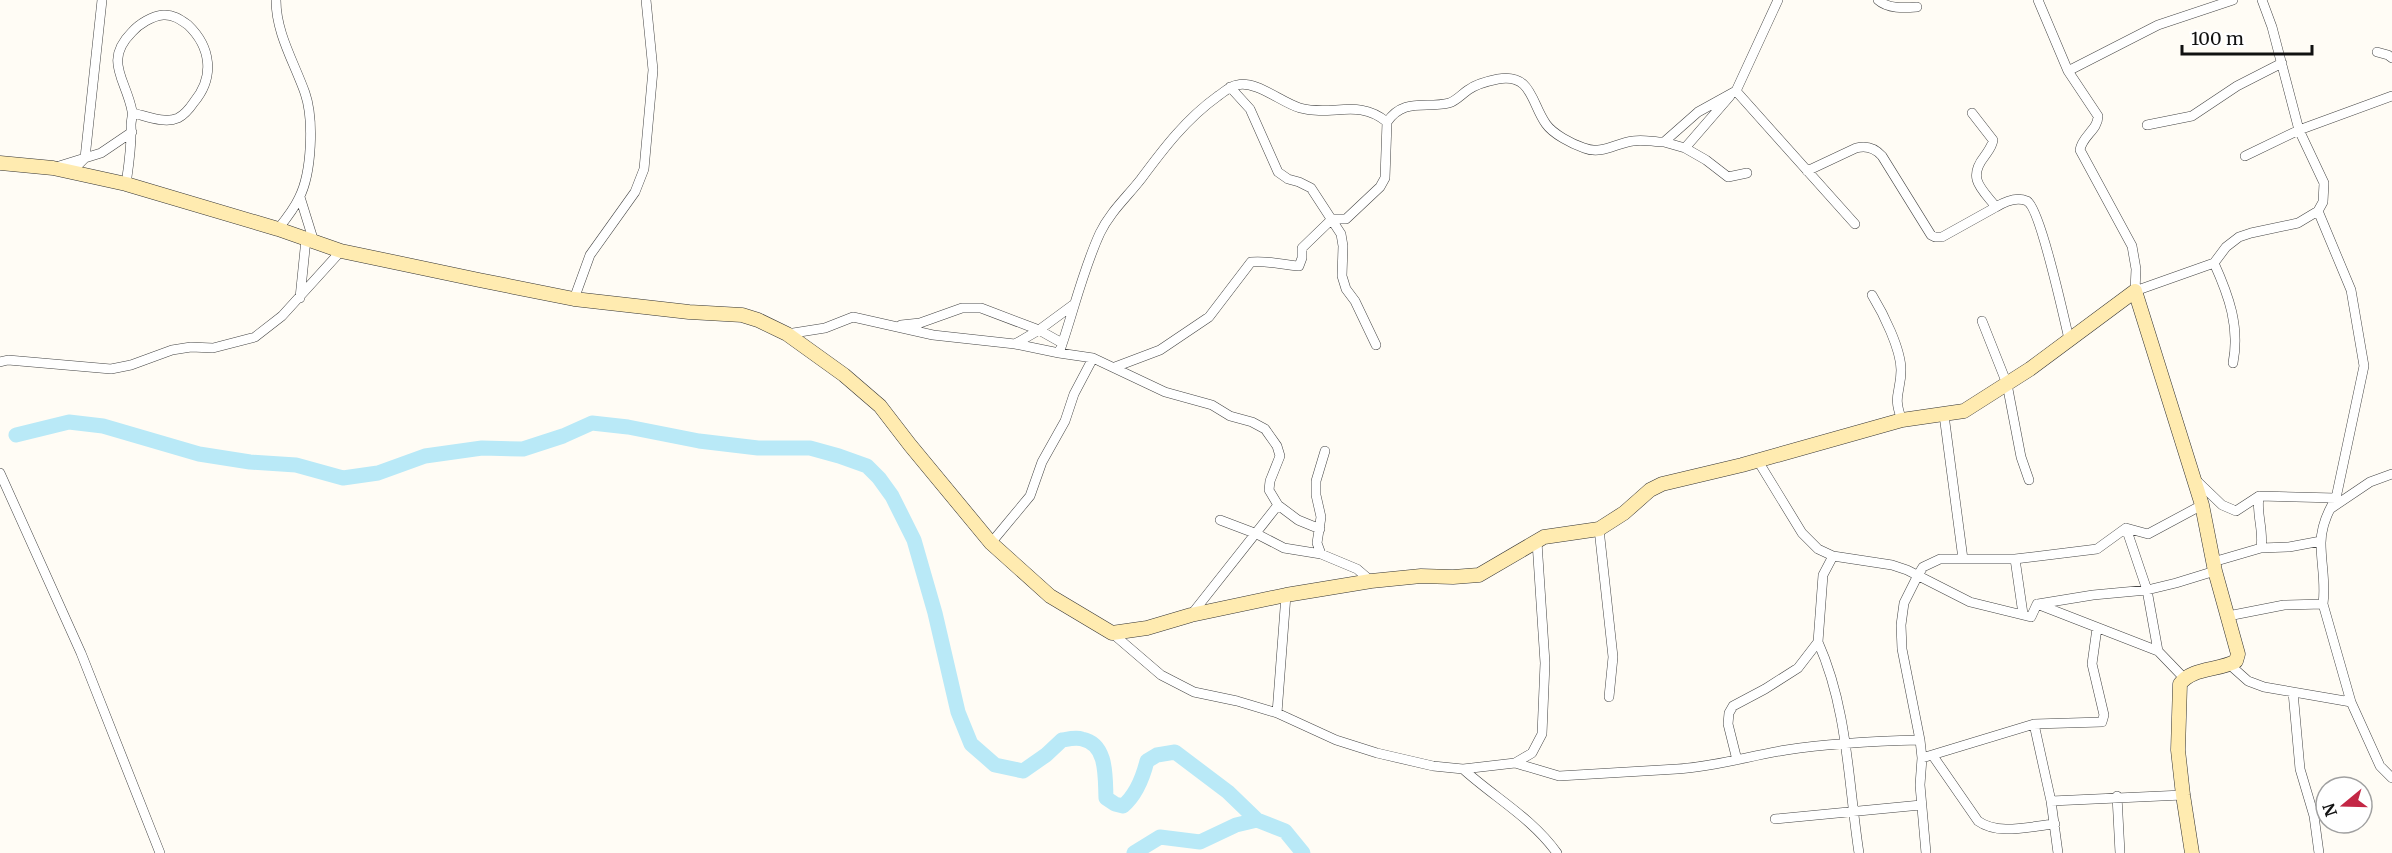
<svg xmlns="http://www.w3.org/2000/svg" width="2392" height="853" font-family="Merriweather,serif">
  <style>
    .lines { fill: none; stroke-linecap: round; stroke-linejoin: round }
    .river { stroke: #b9e9f7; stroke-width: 15 }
    .street-casing { stroke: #444; stroke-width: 10 }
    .secondary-casing { stroke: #333; stroke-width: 15 }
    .street { stroke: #fff; stroke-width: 9 }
    .secondary { stroke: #ffebb0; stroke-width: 14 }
  </style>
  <rect width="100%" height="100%" fill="#fffcf5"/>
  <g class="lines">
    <path class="river" d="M16,435L69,422L103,426L199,454L250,462L296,465L343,478L378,473L425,456L482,448L523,449L563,436L592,423L628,427L699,441L758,448H810L839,456L867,466L879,478L892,496L914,540L935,613L958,712L971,744L995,765L1023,771L1046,755L1062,740C1068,739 1076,737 1082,739C1108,744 1105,778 1106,798L1115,804L1123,806C1136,795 1143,777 1147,761L1157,755L1175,752L1228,792L1257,820
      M1134,853L1160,837L1200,842L1236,825L1257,820L1285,831L1303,853"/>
    <defs>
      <path id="street" d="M276,0C276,33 294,62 305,93C314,119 312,173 299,198C294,209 286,219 278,229
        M1878,0C1888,9 1904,8 1917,7
        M2038,0L2068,71L2158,25L2233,0
        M2262,0L2272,27L2299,130L2324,183L2323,202L2318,211L2351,290L2364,366L2336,498C2328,511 2321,528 2321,543C2321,564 2326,583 2323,604L2351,702
        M2377,52L2388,55L2392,58
        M2068,71L2098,116C2098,130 2082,136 2080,150L2132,246L2136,269L2135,291L2214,263L2226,247L2239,237L2251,233L2298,223L2318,211
        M1230,87L1250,109L1278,172L1288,179L1299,182L1311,188L1341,234L1343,246L1342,276L1346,289L1355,301L1376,345
        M1736,91L1855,224
        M1972,113L1993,140C1992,147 1988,151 1984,157C1967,179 1982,189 1996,207C2004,202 2016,196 2027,201C2040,208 2064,318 2069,339
        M2147,125L2192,116L2237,86L2282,63
        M1664,142L1685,148L1730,96
        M1685,148L1706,160L1728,177L1747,173
        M2245,156L2299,130L2392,96
        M56,167L101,153L132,132
        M1807,171L1856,148C1867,145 1875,148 1882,156L1931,235L1935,237H1942L1996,207
        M71,172L85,158L102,0
        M126,184C129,163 132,145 131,125C131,120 133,116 132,111C126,79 103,61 132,32C139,24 152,16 163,15C173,14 181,20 188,25C211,47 215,77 194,102C190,108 184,115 178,118C165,124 146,116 133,113
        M300,197L314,242
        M2214,263C2229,296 2240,327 2233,363
        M1872,295C1883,313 1901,349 1901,370C1901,393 1892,395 1902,420
        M300,298L306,239
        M574,299L590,255L635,192L644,169L653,70L646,0
        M1982,321L2007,384L2021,457L2029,480
        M901,325L920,323L962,308H981L1039,330L1062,343
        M787,334L825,328L853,317L933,335L1015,344L1059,353L1093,358L1165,392L1212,405L1230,416L1252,422L1265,429L1277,446L1280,456L1270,481L1269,490L1278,505L1298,520L1320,529
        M1015,344L1039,330L1073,305
        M1059,353C1073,314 1082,272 1100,233C1110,212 1127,197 1141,179C1164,148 1186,119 1218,96C1224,92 1230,86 1237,85C1256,80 1282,103 1300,108C1333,117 1358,98 1387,122C1404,97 1426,109 1449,103C1456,101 1462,94 1468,90C1476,84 1488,81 1498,79C1532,73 1531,103 1546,124C1553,134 1572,144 1584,148C1602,155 1616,143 1633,141C1643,139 1653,142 1664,142L1698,112L1736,91L1778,0
        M0,362L8,360L111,369L131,365L172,350L191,347L213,348L255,337L282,316L341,251
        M1115,367L1160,350L1209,317L1251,262C1267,260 1282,265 1299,266L1302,258V248L1332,219H1346L1380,187L1385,178L1387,122
        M1944,415L1963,559
        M1325,451L1316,481V495L1321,517L1317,543L1321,554L1357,569L1371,581
        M1758,461L1802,533L1818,549L1833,556L1892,565L1907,570L1970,602L2031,617L2037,604L2158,651L2184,678
        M0,473L81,653L160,853
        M2196,480L2222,505L2236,511L2259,496L2336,498
        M2259,496C2256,514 2264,530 2261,548
        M2330,509L2370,482L2392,474
        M1220,520L1257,534L1284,548L1321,554
        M2126,528L2147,590L2158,651
        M1599,529L1613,657L1609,697
        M991,543L1030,496L1042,462L1065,421L1074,394L1093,358
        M2015,559L2023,614
        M2213,562L2261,548L2289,547L2321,541
        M2038,604L2093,595L2147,590L2176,583L2215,571
        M1191,615L1278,505
        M2228,616L2284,605L2323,604
        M1112,633L1161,675L1194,692L1237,701L1277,713L1336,740L1377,753L1433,766L1463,769L1515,763L1559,776L1677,769C1714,767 1749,756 1786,750C1831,743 1875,741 1920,740
        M1818,642C1848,709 1848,782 1859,853
        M2230,665L2248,681L2264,687L2351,702L2380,766L2392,778
        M2293,692L2300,769L2314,816L2319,853
        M1277,713L1286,595
        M2034,724L2051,801L2058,853
        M1933,756L1978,821C1999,836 2030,826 2055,824
        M1922,758L2034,724L2102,722L2104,715L2092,664L2097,628
        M1737,760L1728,724L1729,713L1733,706L1765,689L1798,668L1818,642L1823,575L1833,556
        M1515,763L1532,753L1542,734L1545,663L1537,542
        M1463,769C1495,798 1532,818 1557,853
        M2117,796L2120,853
        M2051,801L2183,795
        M1775,819L1921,805
        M1926,853L1920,785L1922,758L1920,740L1902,649L1901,625L1904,603L1918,575L1923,567L1940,559H2015L2097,549L2126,528L2148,534L2202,505"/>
      <path id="secondary" d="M0,163L53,168L126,184L278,229L341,251L479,280L574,299L689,312L742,315L758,320L787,334L844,375L880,406L910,445L991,543L1050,596L1112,633L1147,628L1191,615L1286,595L1371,581L1421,576L1453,577L1479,575L1544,537L1599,529L1624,513L1650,490L1662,484L1742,465L1902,420L1964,411L2030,369L2135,291L2202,505L2215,571L2238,654L2236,661C2219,671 2192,667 2180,684L2178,750L2183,795L2192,853"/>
    </defs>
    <use href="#street" class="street-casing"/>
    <use href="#secondary" class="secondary-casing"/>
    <use href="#street" class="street"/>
    <use href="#secondary" class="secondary"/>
  </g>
  <g transform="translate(2344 805) rotate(251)"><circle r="28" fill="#ffffff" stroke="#a0a0a0" stroke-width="1.5"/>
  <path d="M0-4.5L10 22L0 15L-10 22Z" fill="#c32745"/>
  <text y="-9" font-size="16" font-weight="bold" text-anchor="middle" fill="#111111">N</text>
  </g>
  <path d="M2182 45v9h130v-9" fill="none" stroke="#111111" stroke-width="3"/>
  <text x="2191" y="45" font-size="18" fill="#111111" stroke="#ffffff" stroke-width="4.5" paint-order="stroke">100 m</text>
</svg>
